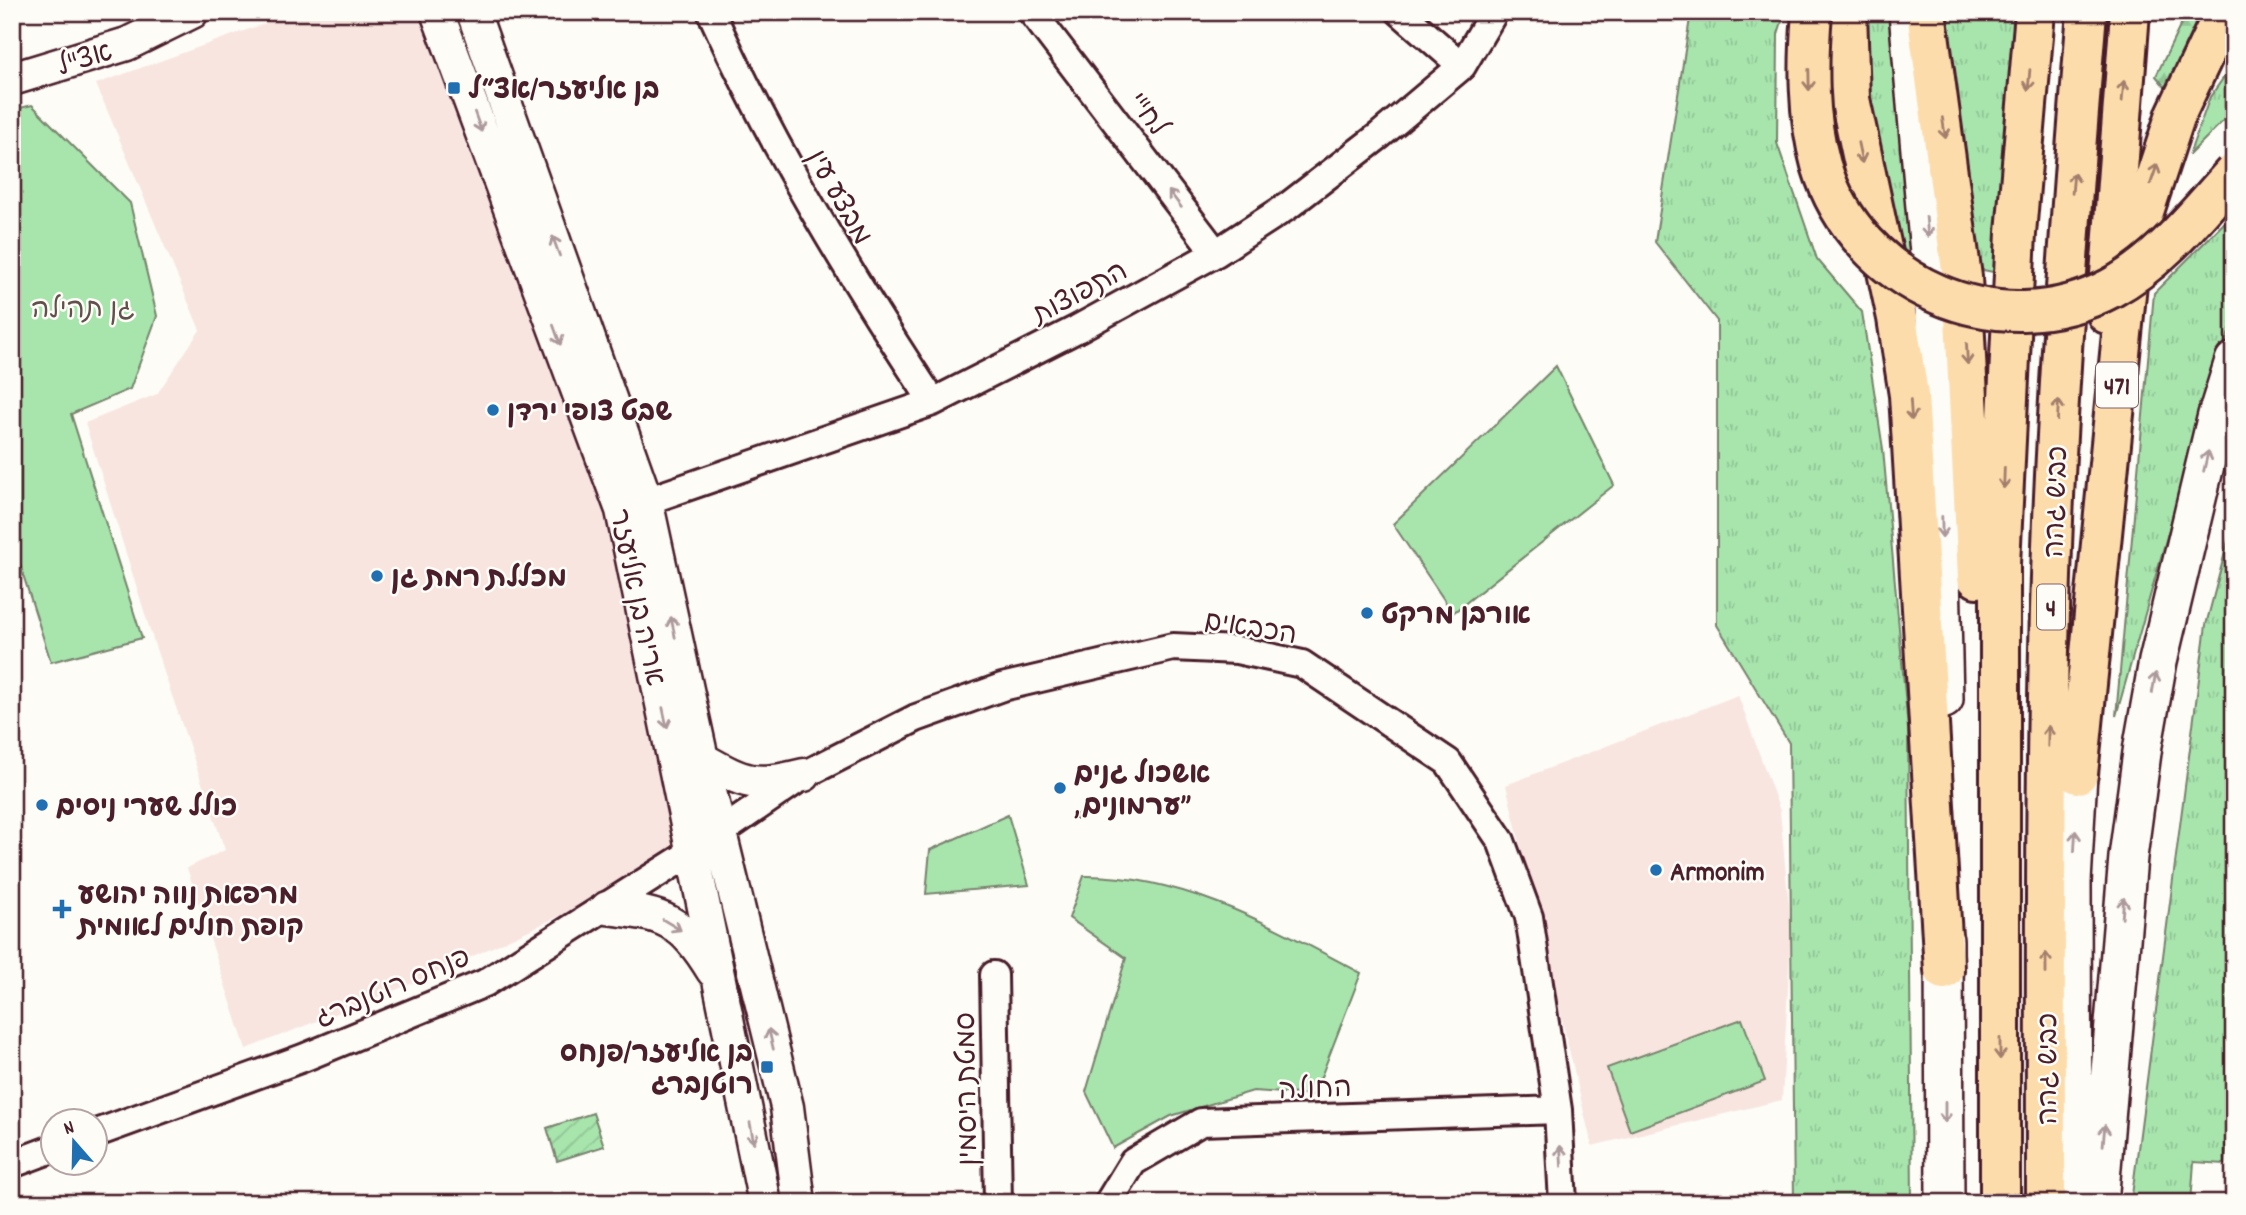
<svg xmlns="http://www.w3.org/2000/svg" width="2246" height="1215" font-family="Dekko,'Playpen Sans Hebrew',sans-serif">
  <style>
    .built { fill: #f8e5e0 }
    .grass { fill: url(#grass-tufts); stroke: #78826c; stroke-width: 2 }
    .forest { fill: url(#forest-firs); stroke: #78826c; stroke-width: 2 }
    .park { fill: #a7e5ad; stroke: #78826c; stroke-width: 2 }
    .garden { fill: url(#garden-furrows); stroke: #78826c; stroke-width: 2 }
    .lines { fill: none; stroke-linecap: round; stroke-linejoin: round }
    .minor-casing { stroke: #4a1f2b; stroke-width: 32 }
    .tertiary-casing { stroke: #4a1f2b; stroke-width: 37 }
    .secondary-casing { stroke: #4a1f2b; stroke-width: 42 }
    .trunk-casing { stroke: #4a1f2b; stroke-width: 44 }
    .motorway-casing { stroke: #4a1f2b; stroke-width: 44 }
    .minor { stroke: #fdfcf7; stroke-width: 26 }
    .tertiary { stroke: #fdfcf7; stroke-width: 32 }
    .secondary { stroke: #fdfcf7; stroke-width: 37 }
    .trunk { stroke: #fddcac; stroke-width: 38 }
    .motorway { stroke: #fddcac; stroke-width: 38 }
    .trunk-bridge-casing { stroke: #4a1f2b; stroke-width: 44; stroke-linecap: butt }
    .trunk-bridge { stroke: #fddcac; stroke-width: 38 }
    .oneway { stroke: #a47e6c }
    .oneway2 { stroke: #ac999b }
    .poi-dot { fill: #1f6fb2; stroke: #fdfcf7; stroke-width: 2.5 }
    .labels { text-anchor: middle; stroke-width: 5; stroke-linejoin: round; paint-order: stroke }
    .shield { fill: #fdfcf7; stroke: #806168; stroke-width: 2 }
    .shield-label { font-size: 26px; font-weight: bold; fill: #4a1f2b }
    .street-label { font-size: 28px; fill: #4a1f2b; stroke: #fdfcf7 }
    .poi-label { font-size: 28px; font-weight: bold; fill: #4a1f2b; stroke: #fdfcf7; text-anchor: start }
    .park-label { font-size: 28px; fill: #61504c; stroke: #fdfcf7 }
  </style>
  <defs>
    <pattern id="grass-tufts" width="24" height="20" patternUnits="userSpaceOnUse" patternTransform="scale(1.75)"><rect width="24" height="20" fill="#a7e5ad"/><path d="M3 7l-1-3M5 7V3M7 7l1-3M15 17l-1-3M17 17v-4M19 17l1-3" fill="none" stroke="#91c495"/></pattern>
    <pattern id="forest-firs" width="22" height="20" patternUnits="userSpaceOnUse" patternTransform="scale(1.75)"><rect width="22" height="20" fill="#a7e5ad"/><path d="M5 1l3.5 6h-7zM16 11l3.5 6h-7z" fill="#91c495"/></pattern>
    <pattern id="garden-furrows" width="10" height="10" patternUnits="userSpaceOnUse" patternTransform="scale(1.75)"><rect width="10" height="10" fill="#a7e5ad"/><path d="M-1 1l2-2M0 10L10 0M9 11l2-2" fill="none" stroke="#91c495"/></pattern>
  </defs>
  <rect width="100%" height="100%" fill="#fdfcf7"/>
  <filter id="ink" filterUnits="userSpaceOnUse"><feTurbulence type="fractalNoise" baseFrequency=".0143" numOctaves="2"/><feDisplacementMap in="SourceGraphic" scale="14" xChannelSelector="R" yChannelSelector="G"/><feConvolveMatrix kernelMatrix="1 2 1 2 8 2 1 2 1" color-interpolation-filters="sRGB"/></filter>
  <g filter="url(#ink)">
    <path class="built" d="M297,12H435L607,510L681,860L421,980L246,1049L187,868L225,850L156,649L85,423L157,394L200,330L96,84Z
      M1738,695L1780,811L1791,929L1782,1100L1592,1146L1506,785Z"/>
    <path class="grass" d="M1691,12H1785L1778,34L1777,143L1817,259L1862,312L1883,449L1908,729L1912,1203L1794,1202L1789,743L1717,625V321L1655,242Z
      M1863,12H1896L1913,255L1897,250L1864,75Z
      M1938,12H2020L1998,273L1978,269Z
      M2234,63V110L2189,155L2210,97Z
      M2234,213V318L2207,395L2116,716L2154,293Z
      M2234,518V1039L2225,1164L2194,1162L2191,1203H2131L2206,625Z"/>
    <path class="forest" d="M2187,12H2201L2165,87L2156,76Z"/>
    <path class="park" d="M32,105L130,203L157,316L130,389L71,414L142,638L51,662L12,540V110Z
      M1556,366L1614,485L1453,613L1393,524Z
      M1008,815L1029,885L926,894L930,850Z
      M1084,876C1185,875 1274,927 1361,973L1314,1095L1253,1091L1171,1116L1113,1148L1086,1092L1126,958L1069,918Z
      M1742,1019L1765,1081L1630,1131L1607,1068Z"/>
    <path class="garden" d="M593,1113L604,1146L557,1161L547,1128Z"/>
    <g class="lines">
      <defs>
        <path id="minor" d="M711,12C773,149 850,276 933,402
          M1032,12L1216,253
          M1400,12L1462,66
          M629,507L933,402L1077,329L1216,253L1288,206L1380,135L1462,66L1494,12
          M994,975L998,1203
          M94,1134L303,1058L485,983L692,852L804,775L916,718L1002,687L1173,647L1237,650L1302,664L1448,762L1501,841L1529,917L1558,1110L1563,1203
          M12,1164L52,1149
          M1108,1203L1133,1162L1201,1122L1558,1110"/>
        <path id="tertiary" d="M437,12L622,510L765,1203
          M473,12L646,500L702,759L787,1107L799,1203
          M12,79L127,44L192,12
          M702,759C746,784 754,787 804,775
          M607,908C665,914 682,920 713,971"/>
        <path id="secondary" d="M1908,12L1935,322L1944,699
          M1944,940L1945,1203
          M2073,1203L2072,882L2078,774
          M2099,1203L2128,857L2143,745L2158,661L2217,415L2234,361"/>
        <path id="trunk" d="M1847,12L1850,99L1897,318L1909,395L1944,970
          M1926,12L1962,277L1977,578
          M2107,314L2130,12
          M2000,1203V564L2016,233L2035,12
          M2046,1203C2046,975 2044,748 2053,520C2060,350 2073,181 2087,12"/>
        <path id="motorway" d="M2078,774L2130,254L2176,114L2224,12"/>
      </defs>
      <use href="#minor" class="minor-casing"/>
      <use href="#tertiary" class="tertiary-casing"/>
      <use href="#secondary" class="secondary-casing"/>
      <use href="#trunk" class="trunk-casing"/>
      <use href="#motorway" class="motorway-casing"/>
      <use href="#minor" class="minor"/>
      <use href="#tertiary" class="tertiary"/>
      <use href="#secondary" class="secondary"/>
      <use href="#trunk" class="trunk"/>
      <use href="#motorway" class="motorway"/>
      <defs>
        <path id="trunk-bridge" d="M1812,12C1808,63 1807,115 1821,165C1857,285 1999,348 2111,288C2160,262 2197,214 2234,173"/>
      </defs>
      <use href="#trunk-bridge" class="trunk-bridge-casing"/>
      <use href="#trunk-bridge" class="trunk-bridge"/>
    </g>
    <defs><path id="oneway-shaft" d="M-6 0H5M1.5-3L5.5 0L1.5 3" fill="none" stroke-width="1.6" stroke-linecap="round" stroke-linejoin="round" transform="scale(1.75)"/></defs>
    <g class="oneway">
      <use href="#oneway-shaft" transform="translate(1809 80) rotate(89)"/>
      <use href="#oneway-shaft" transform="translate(2029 80) rotate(95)"/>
      <use href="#oneway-shaft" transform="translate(2123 91) rotate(-85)"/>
      <use href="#oneway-shaft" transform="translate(1944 128) rotate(81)"/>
      <use href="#oneway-shaft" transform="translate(1860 153) rotate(78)"/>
      <use href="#oneway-shaft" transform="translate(2154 174) rotate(-71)"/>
      <use href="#oneway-shaft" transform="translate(2073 183) rotate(-85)"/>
      <use href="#oneway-shaft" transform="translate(1967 354) rotate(87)"/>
      <use href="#oneway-shaft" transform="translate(1911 410) rotate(86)"/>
      <use href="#oneway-shaft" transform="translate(2058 410) rotate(-87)"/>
      <use href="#oneway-shaft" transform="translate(2004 478) rotate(92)"/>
      <use href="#oneway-shaft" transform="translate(2048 736) rotate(-89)"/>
      <use href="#oneway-shaft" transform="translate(2046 963) rotate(-90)"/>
      <use href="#oneway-shaft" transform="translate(2000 1049) rotate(90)"/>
    </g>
    <g class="oneway2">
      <use href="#oneway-shaft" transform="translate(478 122) rotate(70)"/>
      <use href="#oneway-shaft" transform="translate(1175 199) rotate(-127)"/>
      <use href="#oneway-shaft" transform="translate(1927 227) rotate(85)"/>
      <use href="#oneway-shaft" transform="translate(556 246) rotate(-110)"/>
      <use href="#oneway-shaft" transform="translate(557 335) rotate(70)"/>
      <use href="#oneway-shaft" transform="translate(2206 461) rotate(-77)"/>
      <use href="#oneway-shaft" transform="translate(1942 527) rotate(89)"/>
      <use href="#oneway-shaft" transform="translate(673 627) rotate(-102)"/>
      <use href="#oneway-shaft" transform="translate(2154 683) rotate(-80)"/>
      <use href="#oneway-shaft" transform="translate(665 718) rotate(78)"/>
      <use href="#oneway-shaft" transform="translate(2075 841) rotate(-87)"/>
      <use href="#oneway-shaft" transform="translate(2123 908) rotate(-85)"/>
      <use href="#oneway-shaft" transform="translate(672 925) rotate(31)"/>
      <use href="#oneway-shaft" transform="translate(771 1039) rotate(-103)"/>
      <use href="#oneway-shaft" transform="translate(1945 1112) rotate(90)"/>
      <use href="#oneway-shaft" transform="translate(752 1133) rotate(79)"/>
      <use href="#oneway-shaft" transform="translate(2104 1135) rotate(-85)"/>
      <use href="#oneway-shaft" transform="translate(1561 1156) rotate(-93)"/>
    </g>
  </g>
  <g class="poi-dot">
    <rect x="447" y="81" width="14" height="14" rx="3.5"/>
    <circle cx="493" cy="410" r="7"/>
    <circle cx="377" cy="576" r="7"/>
    <circle cx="1367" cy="613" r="7"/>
    <circle cx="1060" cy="788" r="7"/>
    <circle cx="42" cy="805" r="7"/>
    <circle cx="1656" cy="870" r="7"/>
    <path d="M58.5 898.5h7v7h7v7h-7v7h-7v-7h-7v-7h7z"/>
    <rect x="760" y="1060" width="14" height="14" rx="3.5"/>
  </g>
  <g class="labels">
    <g class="shield">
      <rect x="2096" y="362.5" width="42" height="45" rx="5"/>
      <rect x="2037" y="584.5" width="28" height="45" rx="5"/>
    </g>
    <g class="shield-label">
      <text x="2117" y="394">471</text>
      <text x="2051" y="616">4</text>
    </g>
    <g class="street-label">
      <text transform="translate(84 57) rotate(-17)" y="10">אצ"ל</text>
      <text transform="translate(1149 113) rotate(53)" y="10">לח"י</text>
      <text transform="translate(841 196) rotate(61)" y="10">מבצע עין</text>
      <text transform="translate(1079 291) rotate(-28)" y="10">התפוצות</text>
      <text transform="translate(2054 502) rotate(-88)" y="10">כביש גהה</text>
      <text transform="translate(639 597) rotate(78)" y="10">אריה בן אליעזר</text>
      <text transform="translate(1251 626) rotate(9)" y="10">הכבאים</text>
      <text transform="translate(392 986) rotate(-23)" y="10">פנחס רוטנברג</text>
      <text transform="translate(2046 1069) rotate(-90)" y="10">כביש גהה</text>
      <text transform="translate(1315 1087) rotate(-2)" y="10">החולה</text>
      <text transform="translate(965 1089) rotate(-91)" y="10">סמטת היסמין</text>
    </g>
    <g class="poi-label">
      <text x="468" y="98">בן אליעזר/אצ״ל</text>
      <text x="507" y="420">שבט צופי ירדן</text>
      <text x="391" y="586">מכללת רמת גן</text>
      <text x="1381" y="623">אורבן מרקט</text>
      <text x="1074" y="782">אשכול גנים<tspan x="1074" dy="32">„ערמונים”</tspan></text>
      <text x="56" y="815">כולל שערי ניסים</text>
      <text x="1670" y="880">Armonim</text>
      <text x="78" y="903">מרפאת נווה יהושע<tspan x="78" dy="32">קופת חולים לאומית</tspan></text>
      <text x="753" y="1061" text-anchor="end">בן אליעזר/פנחס<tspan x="753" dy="32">רוטנברג</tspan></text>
    </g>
    <g class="park-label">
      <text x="83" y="317">גן תהילה</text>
    </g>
  </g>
  <rect width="2246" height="1215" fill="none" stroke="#fdfcf7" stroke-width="42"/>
  <rect x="21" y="21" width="2204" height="1173" fill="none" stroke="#4a1f2b" stroke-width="2.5" filter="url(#ink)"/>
  <g transform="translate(74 1142) rotate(340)"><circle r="33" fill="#fdfcf7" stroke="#b5a4a5" stroke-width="2"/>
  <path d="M0-5L12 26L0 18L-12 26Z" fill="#1f6fb2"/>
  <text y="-10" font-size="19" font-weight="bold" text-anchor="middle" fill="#4a1f2b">N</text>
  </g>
</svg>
